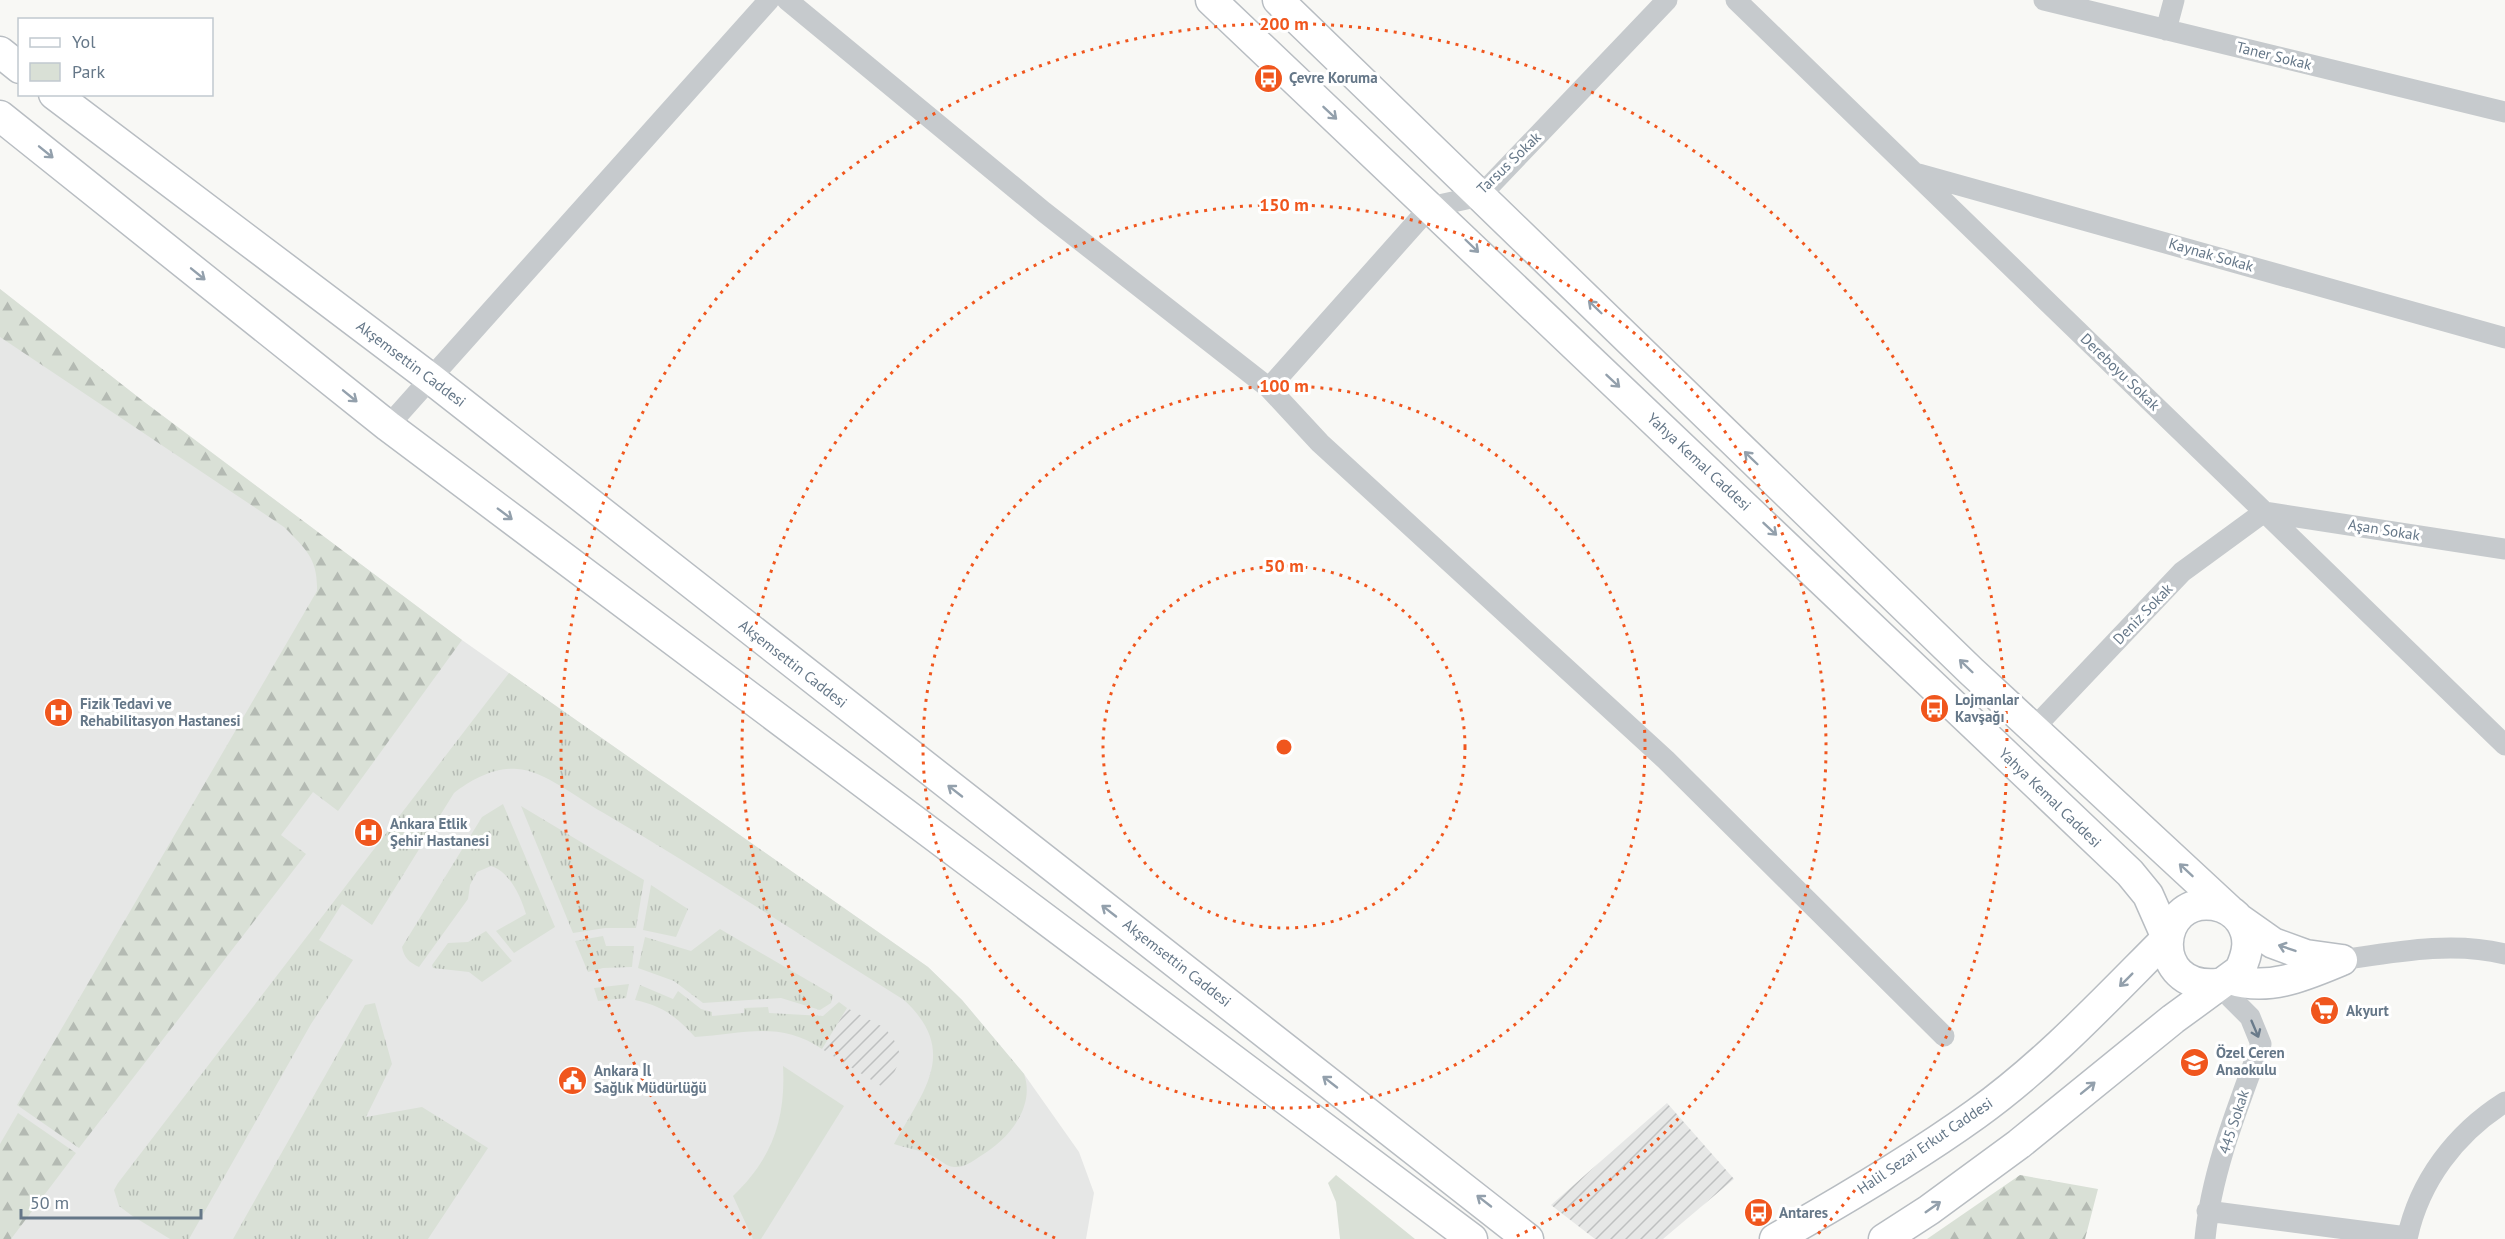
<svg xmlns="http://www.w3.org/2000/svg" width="2505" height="1239" font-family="'PT Sans',sans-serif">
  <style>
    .built { fill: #e6e7e6 }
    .industrial { fill: url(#industrial-furrows) }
    .grass { fill: url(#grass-tufts) }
    .forest { fill: url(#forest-firs) }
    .green { fill: #d9e0d6 }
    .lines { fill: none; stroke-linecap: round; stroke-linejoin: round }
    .secondary-casing { stroke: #b8bdc2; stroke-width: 33 }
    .minor { stroke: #c6cacd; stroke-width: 21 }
    .secondary { stroke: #fff; stroke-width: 30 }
    .oneway { stroke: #93a0ac }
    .oneway2 { stroke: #6a7b8b }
    .ring { fill: none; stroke: #f0561d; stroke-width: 3; stroke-dasharray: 3 6 }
    .labels { text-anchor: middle; stroke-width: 6; stroke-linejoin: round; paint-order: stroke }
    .street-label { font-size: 15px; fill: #657788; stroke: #fff }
    .poi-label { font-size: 15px; font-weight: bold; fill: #657788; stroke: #fff; text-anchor: start }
    .centre { fill: #f0561d; stroke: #fff; stroke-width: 3 }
    .ring-label { font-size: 18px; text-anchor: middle; font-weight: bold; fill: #f0561d; stroke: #fff; stroke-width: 6; stroke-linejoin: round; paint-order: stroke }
  </style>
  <defs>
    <pattern id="industrial-furrows" width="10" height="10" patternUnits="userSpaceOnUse" patternTransform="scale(1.5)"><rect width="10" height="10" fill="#e6e7e6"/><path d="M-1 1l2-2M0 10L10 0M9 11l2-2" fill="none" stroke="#bec0c0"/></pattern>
    <pattern id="grass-tufts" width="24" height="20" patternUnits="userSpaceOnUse" patternTransform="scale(1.5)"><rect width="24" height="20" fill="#d9e0d6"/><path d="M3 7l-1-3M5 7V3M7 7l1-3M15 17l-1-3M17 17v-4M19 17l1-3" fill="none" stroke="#b4bab3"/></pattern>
    <pattern id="forest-firs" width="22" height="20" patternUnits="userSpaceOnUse" patternTransform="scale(1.5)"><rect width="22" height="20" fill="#d9e0d6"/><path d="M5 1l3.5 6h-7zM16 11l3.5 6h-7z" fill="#b4bab3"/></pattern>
  </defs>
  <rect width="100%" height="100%" fill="#f8f8f5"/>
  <path class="built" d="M0,289L143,401L462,640L928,967L962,1000L1024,1074L1079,1152L1094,1193L1086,1239H0Z"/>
  <path class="industrial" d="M847,1008L885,1028L894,1040L900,1054L898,1064L894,1073L881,1086L822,1049Z
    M1667,1103L1734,1179L1663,1239H1595L1551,1205Z"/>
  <path class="grass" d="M509,673L928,967L962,1000L1024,1074C1036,1108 1007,1141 979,1157C972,1162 963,1168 954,1167C945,1166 941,1160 934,1157C922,1150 906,1148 894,1144C923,1091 960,1052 904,1000C803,937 704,872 602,812C579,799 543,770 517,769C494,767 471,780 454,793L372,925L342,904L319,940L353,960L311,1024L189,1239H170L131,1215L119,1206L114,1190L118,1183Z
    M503,804L555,927L514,953L496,931L526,914C521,897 510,872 491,866L477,872L470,885L468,899L419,967C409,962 404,958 402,947L482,817Z
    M521,806L644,880L636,928H605L573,933Z
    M651,885L688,909L676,937L643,930Z
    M720,929L833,995L831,1003L820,1010L781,998L703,1003L674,981L638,968L645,937L691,951Z
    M486,931L512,961L482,982L469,972L433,968L432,965L448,943L468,942Z
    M603,936L606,946H634L632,967L603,968L588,972L575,941Z
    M629,984L626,998L598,1001L594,988Z
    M640,985L673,999L678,991L701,1009L712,1012V1016L744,1013V1008L768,1007L769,1013L823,1016L839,1002L847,1008L822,1049C780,1020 742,1034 695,1037C677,1017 663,1006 635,1000Z
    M375,1003L392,1064L366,1117L422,1107L488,1148L428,1239H233L365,1005Z"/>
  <path class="forest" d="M0,289L143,401L462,640L338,811L313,792L281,835L306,854L79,1148L17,1105L317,591C318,559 306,549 284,527L0,337Z
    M18,1113L76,1153L11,1239H0V1144Z
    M2020,1175L2098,1189L2085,1239H1927Z"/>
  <path class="green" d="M783,1066L844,1106L761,1239H753L733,1196C772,1159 786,1119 783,1066Z
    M1336,1175L1415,1239H1340L1336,1202L1328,1183Z"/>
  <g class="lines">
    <defs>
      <path id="secondary" d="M1211,0L2130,873L2148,895L2167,938
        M1278,0L1971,671L2229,910
        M0,52L20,68
        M54,94L430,378L1528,1239
        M0,116L388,426L1472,1239
        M2239,919L2273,943L2306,955L2342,960
        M2230,979C2269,992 2306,975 2342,960
        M1775,1239C1844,1200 1912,1160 1976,1114C2047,1063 2106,999 2167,938
        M1884,1239L1929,1210L2019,1144L2173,1019L2240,970C2248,953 2251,938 2241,922C2235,913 2225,907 2214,905C2156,896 2148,990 2217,984"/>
    </defs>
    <use href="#secondary" class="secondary-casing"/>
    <path class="minor" d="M787,0L1044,212L1269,388L1320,443L1666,760L1944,1036
      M1736,0L2505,745
      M2044,0L2505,112
      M2166,30L2174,0
      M1919,174L2505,338
      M1269,388L1430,207L1480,196L1667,0
      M388,426L769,0
      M2033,729L2182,572L2264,512L2505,549
      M2342,960C2396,952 2452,941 2505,954
      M2207,1211L2407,1237
      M2205,1239C2211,1173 2238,1106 2261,1044L2250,1017L2231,998L2223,982
      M2407,1239C2419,1181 2456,1133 2505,1102"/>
    <use href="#secondary" class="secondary"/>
  </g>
  <defs><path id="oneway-shaft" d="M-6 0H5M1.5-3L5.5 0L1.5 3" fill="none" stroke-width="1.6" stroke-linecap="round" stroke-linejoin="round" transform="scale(1.5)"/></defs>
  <g class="oneway">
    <use href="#oneway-shaft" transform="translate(1330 113) rotate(43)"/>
    <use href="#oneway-shaft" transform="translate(46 152) rotate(39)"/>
    <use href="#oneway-shaft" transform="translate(1472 246) rotate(44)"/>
    <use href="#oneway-shaft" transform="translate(198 274) rotate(39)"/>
    <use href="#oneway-shaft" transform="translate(1595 307) rotate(-136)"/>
    <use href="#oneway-shaft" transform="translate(1613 381) rotate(43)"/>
    <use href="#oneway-shaft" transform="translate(350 396) rotate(39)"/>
    <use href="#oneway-shaft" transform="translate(1751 458) rotate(-136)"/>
    <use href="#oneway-shaft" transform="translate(505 514) rotate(37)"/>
    <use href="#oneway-shaft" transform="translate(1770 529) rotate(43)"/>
    <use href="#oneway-shaft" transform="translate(1966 666) rotate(-136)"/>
    <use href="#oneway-shaft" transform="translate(955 791) rotate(-142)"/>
    <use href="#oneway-shaft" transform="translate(2186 870) rotate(-137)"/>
    <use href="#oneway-shaft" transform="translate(1109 911) rotate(-142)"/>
    <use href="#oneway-shaft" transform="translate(2287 948) rotate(-161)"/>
    <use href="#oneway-shaft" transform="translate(2126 980) rotate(135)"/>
    <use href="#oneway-shaft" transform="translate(1330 1082) rotate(-142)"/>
    <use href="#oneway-shaft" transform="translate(2088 1088) rotate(-39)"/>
    <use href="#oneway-shaft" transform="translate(1484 1201) rotate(-142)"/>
    <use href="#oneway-shaft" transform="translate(1933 1207) rotate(-35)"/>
  </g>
  <use class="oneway2" href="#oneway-shaft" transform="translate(2255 1029) rotate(67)"/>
  <g class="ring">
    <circle cx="1284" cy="747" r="181"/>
    <circle cx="1284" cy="747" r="361"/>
    <path d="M1055 1238A542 542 0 1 1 1513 1238"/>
    <path d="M751 1235A723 723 0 1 1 1817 1235"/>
  </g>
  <defs>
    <symbol id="bus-disc" viewBox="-11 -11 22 22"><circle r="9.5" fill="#f0561d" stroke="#fff"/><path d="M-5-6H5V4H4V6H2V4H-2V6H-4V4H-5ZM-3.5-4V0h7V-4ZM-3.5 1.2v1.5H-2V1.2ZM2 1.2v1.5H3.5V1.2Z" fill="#fff"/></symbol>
    <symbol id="hospital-disc" viewBox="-11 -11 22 22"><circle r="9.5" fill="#f0561d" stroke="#fff"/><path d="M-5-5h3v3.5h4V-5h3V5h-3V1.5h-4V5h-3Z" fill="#fff"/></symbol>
    <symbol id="supermarket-disc" viewBox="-11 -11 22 22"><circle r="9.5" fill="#f0561d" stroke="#fff"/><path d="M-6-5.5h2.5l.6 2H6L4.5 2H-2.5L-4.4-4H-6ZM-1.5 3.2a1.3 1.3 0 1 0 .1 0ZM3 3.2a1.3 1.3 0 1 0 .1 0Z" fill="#fff"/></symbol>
    <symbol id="school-disc" viewBox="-11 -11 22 22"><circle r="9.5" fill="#f0561d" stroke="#fff"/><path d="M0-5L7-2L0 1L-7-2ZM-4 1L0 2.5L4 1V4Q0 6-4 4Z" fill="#fff"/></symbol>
    <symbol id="civic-disc" viewBox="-11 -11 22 22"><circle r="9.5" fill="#f0561d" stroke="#fff"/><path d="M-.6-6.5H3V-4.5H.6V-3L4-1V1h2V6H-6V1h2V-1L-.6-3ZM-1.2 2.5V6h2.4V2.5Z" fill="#fff"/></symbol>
  </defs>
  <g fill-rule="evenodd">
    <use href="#bus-disc" x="1252" y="62" width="33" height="33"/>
    <use href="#bus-disc" x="1918" y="692" width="33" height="33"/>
    <use href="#hospital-disc" x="42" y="696" width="33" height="33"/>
    <use href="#hospital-disc" x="352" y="816" width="33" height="33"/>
    <use href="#supermarket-disc" x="2308" y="994" width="33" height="33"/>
    <use href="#school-disc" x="2178" y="1046" width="33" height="33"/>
    <use href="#civic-disc" x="556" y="1064" width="33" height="33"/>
    <use href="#bus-disc" x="1742" y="1196" width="33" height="33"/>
  </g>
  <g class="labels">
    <g class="street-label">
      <text transform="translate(2274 56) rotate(14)" y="5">Taner Sokak</text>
      <text transform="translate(1509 163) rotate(-44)" y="5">Tarsus Sokak</text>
      <text transform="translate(2211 255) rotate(16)" y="5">Kaynak Sokak</text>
      <text transform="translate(411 364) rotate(37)" y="5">Akşemsettin Caddesi</text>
      <text transform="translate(2120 372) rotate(44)" y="5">Dereboyu Sokak</text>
      <text transform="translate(1699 462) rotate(43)" y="5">Yahya Kemal Caddesi</text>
      <text transform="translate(2384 530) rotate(9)" y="5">Aşan Sokak</text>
      <text transform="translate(2143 614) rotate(-46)" y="5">Deniz Sokak</text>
      <text transform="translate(793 664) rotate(38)" y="5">Akşemsettin Caddesi</text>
      <text transform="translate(2050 798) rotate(44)" y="5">Yahya Kemal Caddesi</text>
      <text transform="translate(1177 963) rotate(38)" y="5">Akşemsettin Caddesi</text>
      <text transform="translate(2234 1122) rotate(-72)" y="5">445 Sokak</text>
      <text transform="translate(1925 1146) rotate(-34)" y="5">Halil Sezai Erkut Caddesi</text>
    </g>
    <g class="poi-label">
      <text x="1289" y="83">Çevre Koruma</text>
      <text x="1955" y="705">Lojmanlar<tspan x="1955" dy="17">Kavşağı</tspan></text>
      <text x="80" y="709">Fizik Tedavi ve<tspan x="80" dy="17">Rehabilitasyon Hastanesi</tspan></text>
      <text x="390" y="829">Ankara Etlik<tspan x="390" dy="17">Şehir Hastanesi</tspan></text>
      <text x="2346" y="1016">Akyurt</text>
      <text x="2216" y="1058">Özel Ceren<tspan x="2216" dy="17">Anaokulu</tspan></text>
      <text x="594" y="1076">Ankara İl<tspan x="594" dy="17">Sağlık Müdürlüğü</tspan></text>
      <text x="1779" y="1218">Antares</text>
    </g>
  </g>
  <circle cx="1284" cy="747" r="9" class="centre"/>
  <g class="ring-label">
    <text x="1284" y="30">200 m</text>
    <text x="1284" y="211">150 m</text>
    <text x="1284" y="392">100 m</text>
    <text x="1284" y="572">50 m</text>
  </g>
  <rect x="18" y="18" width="195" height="78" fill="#ffffff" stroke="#c1c9cf" stroke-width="1.5"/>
  <rect x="30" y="38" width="30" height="9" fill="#ffffff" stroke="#c1c9cf" stroke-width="1.5"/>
  <text x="72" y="48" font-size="18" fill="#657788">Yol</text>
  <rect x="30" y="63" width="30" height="18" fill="#d9e0d6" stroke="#c1c9cf" stroke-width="1.5"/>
  <text x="72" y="78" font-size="18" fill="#657788">Park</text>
  <path d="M21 1209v9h180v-9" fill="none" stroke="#657788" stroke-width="3"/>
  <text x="30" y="1209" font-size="18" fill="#657788" stroke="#ffffff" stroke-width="4.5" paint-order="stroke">50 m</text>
</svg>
